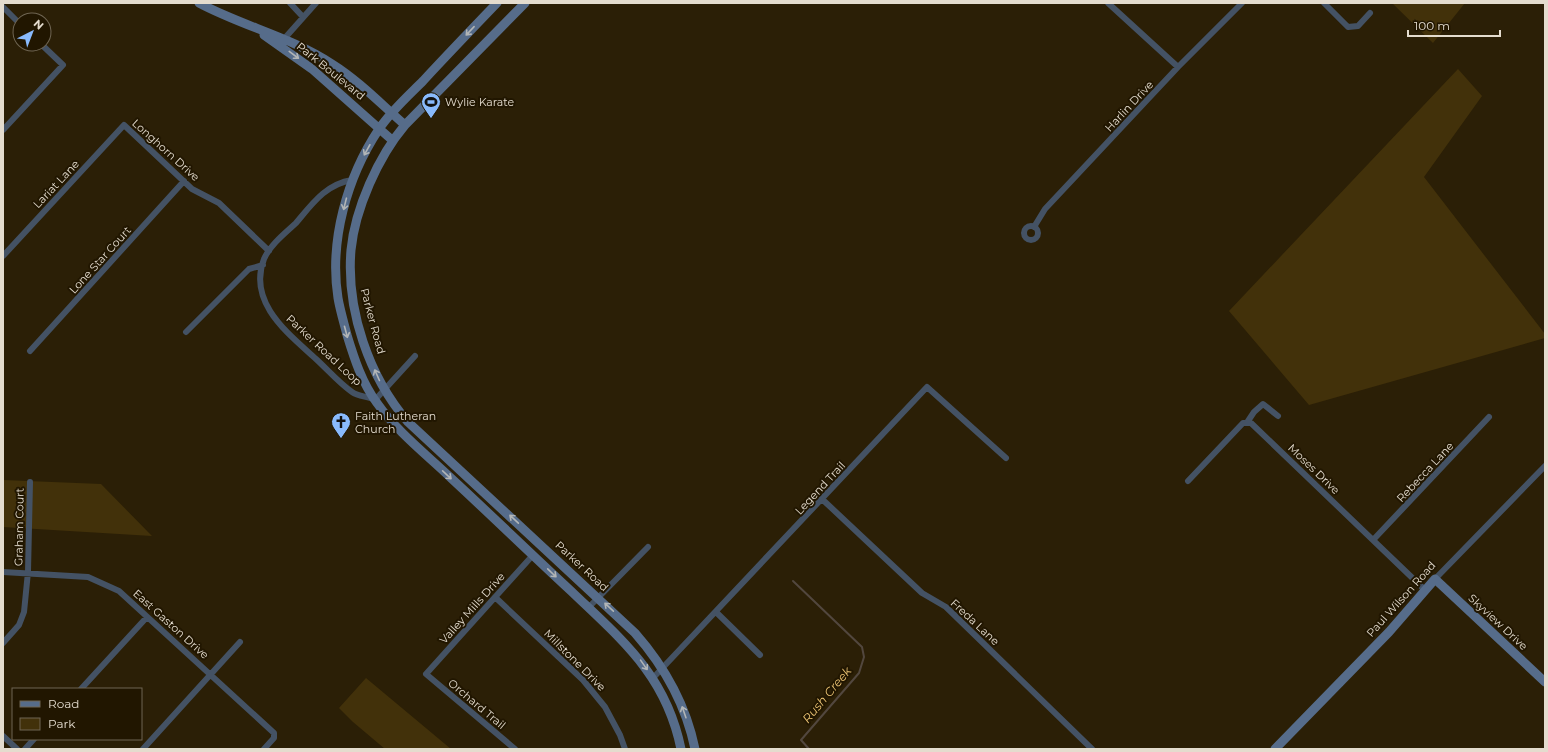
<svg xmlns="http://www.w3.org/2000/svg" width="1548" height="752" font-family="Montserrat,sans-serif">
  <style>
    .green { fill: #42310a }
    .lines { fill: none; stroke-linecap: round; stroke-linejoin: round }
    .stream { stroke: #52473e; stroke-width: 2 }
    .street { stroke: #445264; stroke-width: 6 }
    .secondary { stroke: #566c8a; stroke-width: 9 }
    .oneway { stroke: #b2b5b6 }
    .labels { text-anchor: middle; stroke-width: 4; stroke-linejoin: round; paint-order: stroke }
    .street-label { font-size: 11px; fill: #e4dcce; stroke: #211600 }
    .poi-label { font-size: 11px; fill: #e4dcce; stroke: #211600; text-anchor: start }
    .water-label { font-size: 12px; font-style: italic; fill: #ebc373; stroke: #211600 }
  </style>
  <rect width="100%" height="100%" fill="#2b1f06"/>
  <path class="green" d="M1392,3H1465L1433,43Z
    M1458,69L1482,96L1424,177L1545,334V338L1309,405L1229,311Z
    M3,480L101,484L152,536L3,527Z
    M366,678L451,749H385L353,722L339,708Z"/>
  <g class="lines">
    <path class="stream" d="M793,581L862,647L864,657L859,673L801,740L809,749"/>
    <path class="street" d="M290,3L303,17
      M1108,3L1178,67
      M1324,3L1348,27L1358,26L1370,13
      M3,7L20,24
      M284,39L316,3
      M3,130L63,65L41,44
      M352,180C326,184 312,204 296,223C285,233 270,245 264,259C247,303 289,334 316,359C328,370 339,383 352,392C359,397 368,396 375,400L415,356
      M1024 233a7 7 0 1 1 14 0a7 7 0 1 1-14 0Z
      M1034,227L1045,209L1178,67L1242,3
      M3,256L124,125L192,189L219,203L269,251
      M186,332L249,269L263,265
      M30,351L184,181
      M1248,421L1254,412L1263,404L1278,416
      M1188,481L1243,423H1251L1426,591
      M823,500L922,593L946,607L1092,749
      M1374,539L1489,417
      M3,572L88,577L119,591L274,733V738L264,749
      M1435,579L1545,466
      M495,597L583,680L605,707L620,735L625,749
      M588,608L648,547
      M717,613L760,655
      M3,643L19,625L24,612L28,572L30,482
      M653,678L927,387L1006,458
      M81,689L147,617
      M3,736L17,749
      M25,749L34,739
      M143,749L240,642
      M515,749L426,674L533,555"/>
    <path class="secondary" d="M199,3C242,26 291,37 332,64C359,81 381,104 405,125
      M497,3C472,29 447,55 423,81C408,96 391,111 379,129C347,177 329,241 338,298C340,310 344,323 347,335C354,358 362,383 377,403C398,433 426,454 452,479C492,516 531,554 571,591C622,640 666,675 681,749
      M525,3L405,125C378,157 355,209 351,250C346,310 369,377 408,422L635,633C664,666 686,705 695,749
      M264,35L312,69L392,140
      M1275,749L1389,632L1435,579L1545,682"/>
  </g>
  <defs><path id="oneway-shaft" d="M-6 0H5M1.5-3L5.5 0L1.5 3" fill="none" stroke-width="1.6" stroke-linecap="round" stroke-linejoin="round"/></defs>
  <g class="oneway">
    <use href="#oneway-shaft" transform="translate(470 31) rotate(133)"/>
    <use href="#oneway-shaft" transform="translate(294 55) rotate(37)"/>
    <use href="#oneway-shaft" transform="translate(367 150) rotate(119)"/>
    <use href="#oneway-shaft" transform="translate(345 204) rotate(104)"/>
    <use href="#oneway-shaft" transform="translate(346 332) rotate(75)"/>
    <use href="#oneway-shaft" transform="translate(377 375) rotate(-114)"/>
    <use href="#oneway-shaft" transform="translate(447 475) rotate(43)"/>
    <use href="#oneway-shaft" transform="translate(514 519) rotate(-137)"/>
    <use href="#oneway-shaft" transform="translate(552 573) rotate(44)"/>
    <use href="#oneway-shaft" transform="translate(609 607) rotate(-137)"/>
    <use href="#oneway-shaft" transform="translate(644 665) rotate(55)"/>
    <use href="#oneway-shaft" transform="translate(684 712) rotate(-109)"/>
  </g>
  <defs>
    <symbol id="stadium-pin" viewBox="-11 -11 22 30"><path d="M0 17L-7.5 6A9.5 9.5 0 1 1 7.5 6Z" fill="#89bafc" stroke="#211600"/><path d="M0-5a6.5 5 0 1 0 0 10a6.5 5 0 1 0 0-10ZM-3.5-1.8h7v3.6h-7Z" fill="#111"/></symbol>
    <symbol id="church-pin" viewBox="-11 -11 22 30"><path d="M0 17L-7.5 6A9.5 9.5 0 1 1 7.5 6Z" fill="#89bafc" stroke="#211600"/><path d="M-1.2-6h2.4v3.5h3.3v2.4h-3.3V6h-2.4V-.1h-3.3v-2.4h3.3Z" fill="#111"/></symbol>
  </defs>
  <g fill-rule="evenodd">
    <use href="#stadium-pin" x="420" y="91" width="22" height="30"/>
    <use href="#church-pin" x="330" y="411" width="22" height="30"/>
  </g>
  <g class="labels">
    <g class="street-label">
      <text transform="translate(331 71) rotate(39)" y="4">Park Boulevard</text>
      <text transform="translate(1129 106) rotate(-47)" y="4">Harlin Drive</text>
      <text transform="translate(166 150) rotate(42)" y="4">Longhorn Drive</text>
      <text transform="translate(56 184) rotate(-47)" y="4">Lariat Lane</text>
      <text transform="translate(100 260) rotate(-48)" y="4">Lone Star Court</text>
      <text transform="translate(373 321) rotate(75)" y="4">Parker Road</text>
      <text transform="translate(324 350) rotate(43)" y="4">Parker Road Loop</text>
      <text transform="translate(1314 469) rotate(44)" y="4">Moses Drive</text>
      <text transform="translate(1425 472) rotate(-47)" y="4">Rebecca Lane</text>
      <text transform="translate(820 488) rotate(-47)" y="4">Legend Trail</text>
      <text transform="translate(19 527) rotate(-89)" y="4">Graham Court</text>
      <text transform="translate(582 566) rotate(43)" y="4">Parker Road</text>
      <text transform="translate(1401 599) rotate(-48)" y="4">Paul Wilson Road</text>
      <text transform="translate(472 608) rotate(-48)" y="4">Valley Mills Drive</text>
      <text transform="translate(975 622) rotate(43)" y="4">Freda Lane</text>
      <text transform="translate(1498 622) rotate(43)" y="4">Skyview Drive</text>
      <text transform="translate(171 624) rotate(42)" y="4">East Gaston Drive</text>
      <text transform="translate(575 660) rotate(45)" y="4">Millstone Drive</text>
      <text transform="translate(477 704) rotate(40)" y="4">Orchard Trail</text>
    </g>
    <g class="poi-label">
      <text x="445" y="106">Wylie Karate</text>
      <text x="355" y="420">Faith Lutheran<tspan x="355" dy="13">Church</tspan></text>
    </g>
    <g class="water-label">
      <text transform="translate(827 695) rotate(-50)" y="4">Rush Creek</text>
    </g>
  </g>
  <rect width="1548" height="752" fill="none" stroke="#e4dcce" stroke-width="8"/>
  <rect x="12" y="688" width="130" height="52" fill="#211600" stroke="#6f6552"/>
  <rect x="20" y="701" width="20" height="6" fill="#566c8a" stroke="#6f6552"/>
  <text x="48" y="708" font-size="12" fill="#e4dcce">Road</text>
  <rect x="20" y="718" width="20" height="12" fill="#42310a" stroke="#6f6552"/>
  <text x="48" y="728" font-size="12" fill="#e4dcce">Park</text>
  <g transform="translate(32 32) rotate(42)"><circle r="19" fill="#211600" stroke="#6f6552"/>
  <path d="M0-3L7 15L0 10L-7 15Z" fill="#89bafc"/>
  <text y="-6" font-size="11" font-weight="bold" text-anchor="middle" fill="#e4dcce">N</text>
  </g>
  <path d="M1408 30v6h92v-6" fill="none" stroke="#e4dcce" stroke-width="2"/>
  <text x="1414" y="30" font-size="12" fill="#e4dcce" stroke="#211600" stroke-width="3" paint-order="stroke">100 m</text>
</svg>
